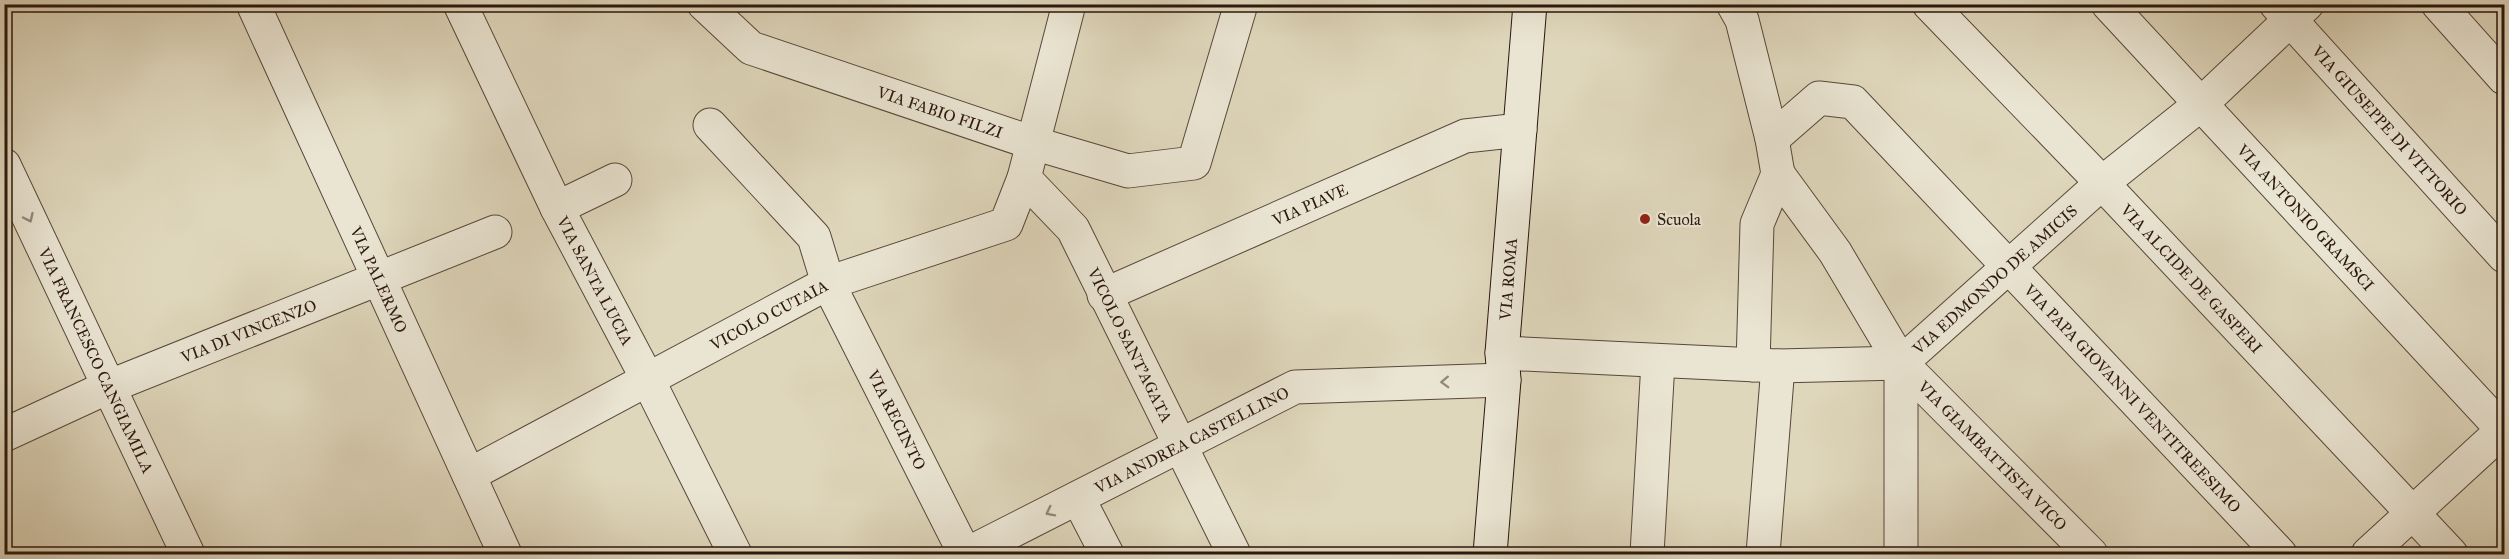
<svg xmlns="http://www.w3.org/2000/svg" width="2509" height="559" font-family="'IM FELL Great Primer',serif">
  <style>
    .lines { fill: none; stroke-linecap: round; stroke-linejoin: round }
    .street-casing { stroke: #58473a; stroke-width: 35 }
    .secondary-casing { stroke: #2b170e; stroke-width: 35 }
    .street { stroke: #eae5d3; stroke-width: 33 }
    .secondary { stroke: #eae5d3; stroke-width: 33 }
    .oneway { stroke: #94887a }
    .poi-dot { fill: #8f2418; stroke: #eae5d3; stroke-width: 2 }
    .labels { text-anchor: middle; stroke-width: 4.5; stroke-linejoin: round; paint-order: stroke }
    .street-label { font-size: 16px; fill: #2b170e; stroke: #eae5d3 }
    .poi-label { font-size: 16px; fill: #2b170e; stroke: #eae5d3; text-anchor: start }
  </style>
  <rect width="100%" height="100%" fill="#dfd7bc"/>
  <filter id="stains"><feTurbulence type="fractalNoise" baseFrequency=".00333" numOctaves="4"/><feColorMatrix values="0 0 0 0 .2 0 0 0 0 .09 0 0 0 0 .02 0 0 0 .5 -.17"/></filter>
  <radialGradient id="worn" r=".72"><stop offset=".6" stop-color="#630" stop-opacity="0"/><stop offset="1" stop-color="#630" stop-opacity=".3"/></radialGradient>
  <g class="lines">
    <defs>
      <g id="street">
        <path id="s1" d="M253,4L505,554"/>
        <path id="s2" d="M460,4L557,208L648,380L735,554"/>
        <path id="s3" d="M704,4L751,48L1033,143L1128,171L1194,163L1241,4"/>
        <path d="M1733,4L1742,20L1772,139L1778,174L1757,224L1753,365"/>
        <path id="s4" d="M1929,4L2102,183L2451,554"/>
        <path id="s5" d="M2108,4L2504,431"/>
        <path id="s6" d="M2276,4L2504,256"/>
        <path d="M2438,4L2504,78"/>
        <path id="s7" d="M710,125L814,237L828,283L965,554"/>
        <path id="s8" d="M1772,139L1819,98L1853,102L2280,554"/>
        <path id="s9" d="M4,165L188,554"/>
        <path id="s10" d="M1778,174L1835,252L1901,363L2091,554"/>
        <path id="s11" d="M1024,178L1073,229L1234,554"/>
        <path d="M557,208L615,180"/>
        <path id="s12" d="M1104,295L1465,136L1520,130"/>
        <path id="s13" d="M1502,353L1778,366L1901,363L2102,183L2201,104L2307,4"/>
        <path d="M1901,363V554"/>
        <path id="s14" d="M4,435L108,387L495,232"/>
        <path id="s15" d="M469,475L828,283L1006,224L1024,178L1069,4"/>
        <path d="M1078,498L1107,554"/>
        <path id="s16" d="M967,554L1295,387L1504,380"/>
        <path d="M1647,554L1658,362"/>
        <path d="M1763,554L1778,366"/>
        <path d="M2368,554L2504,429"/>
      </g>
      <g id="secondary">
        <path id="s17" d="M1490,554L1504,380L1502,353L1530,4"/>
      </g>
    </defs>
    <use href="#street" class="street-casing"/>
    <use href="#secondary" class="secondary-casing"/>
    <use href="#street" class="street"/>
    <use href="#secondary" class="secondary"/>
  </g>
  <defs><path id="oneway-chevron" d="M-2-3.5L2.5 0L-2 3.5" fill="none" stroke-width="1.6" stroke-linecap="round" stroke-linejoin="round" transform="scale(1.5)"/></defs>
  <g class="oneway">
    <use href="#oneway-chevron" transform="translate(29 218) rotate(65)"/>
    <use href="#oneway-chevron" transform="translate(1445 382) rotate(178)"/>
    <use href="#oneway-chevron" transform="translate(1050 512) rotate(153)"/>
  </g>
  <circle class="poi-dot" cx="1645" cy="219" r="6"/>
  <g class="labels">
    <g class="street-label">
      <text dy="6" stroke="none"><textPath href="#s3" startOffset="264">VIA FABIO FILZI</textPath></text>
      <text dy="6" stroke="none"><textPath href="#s6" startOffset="170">VIA GIUSEPPE DI VITTORIO</textPath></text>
      <text dy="6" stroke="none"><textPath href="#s12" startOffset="225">VIA PIAVE</textPath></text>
      <text dy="6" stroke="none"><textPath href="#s5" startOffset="291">VIA ANTONIO GRAMSCI</textPath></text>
      <text dy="6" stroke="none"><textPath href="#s4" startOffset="380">VIA ALCIDE DE GASPERI</textPath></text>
      <text dy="6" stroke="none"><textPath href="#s17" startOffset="276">VIA ROMA</textPath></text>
      <text dy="6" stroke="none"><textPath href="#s1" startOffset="303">VIA PALERMO</textPath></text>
      <text dy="6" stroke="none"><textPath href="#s13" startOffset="525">VIA EDMONDO DE AMICIS</textPath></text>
      <text dy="6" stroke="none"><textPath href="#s2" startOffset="308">VIA SANTA LUCIA</textPath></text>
      <text dy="6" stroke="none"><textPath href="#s15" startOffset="340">VICOLO CUTAIA</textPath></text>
      <text dy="6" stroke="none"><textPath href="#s14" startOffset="266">VIA DI VINCENZO</textPath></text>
      <text dy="6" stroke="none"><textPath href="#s11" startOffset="200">VICOLO SANT'AGATA</textPath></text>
      <text dy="6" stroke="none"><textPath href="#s9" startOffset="216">VIA FRANCESCO CANGIAMILA</textPath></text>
      <text dy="6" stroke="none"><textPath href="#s8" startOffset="504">VIA PAPA GIOVANNI VENTITREESIMO</textPath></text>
      <text dy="6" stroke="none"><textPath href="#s7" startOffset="354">VIA RECINTO</textPath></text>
      <text dy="6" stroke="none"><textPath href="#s16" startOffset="252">VIA ANDREA CASTELLINO</textPath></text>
      <text dy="6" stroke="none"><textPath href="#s10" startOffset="356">VIA GIAMBATTISTA VICO</textPath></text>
    </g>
    <g class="poi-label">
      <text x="1657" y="225">Scuola</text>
    </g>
  </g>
  <rect width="2509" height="559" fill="none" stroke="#dfd7bc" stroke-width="24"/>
  <rect x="6" y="6" width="2497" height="547" fill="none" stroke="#2b170e" stroke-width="3"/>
  <rect x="12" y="12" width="2485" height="535" fill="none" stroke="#2b170e" stroke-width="1.5"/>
  <rect width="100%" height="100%" filter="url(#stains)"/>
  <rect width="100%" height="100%" fill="url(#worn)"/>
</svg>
